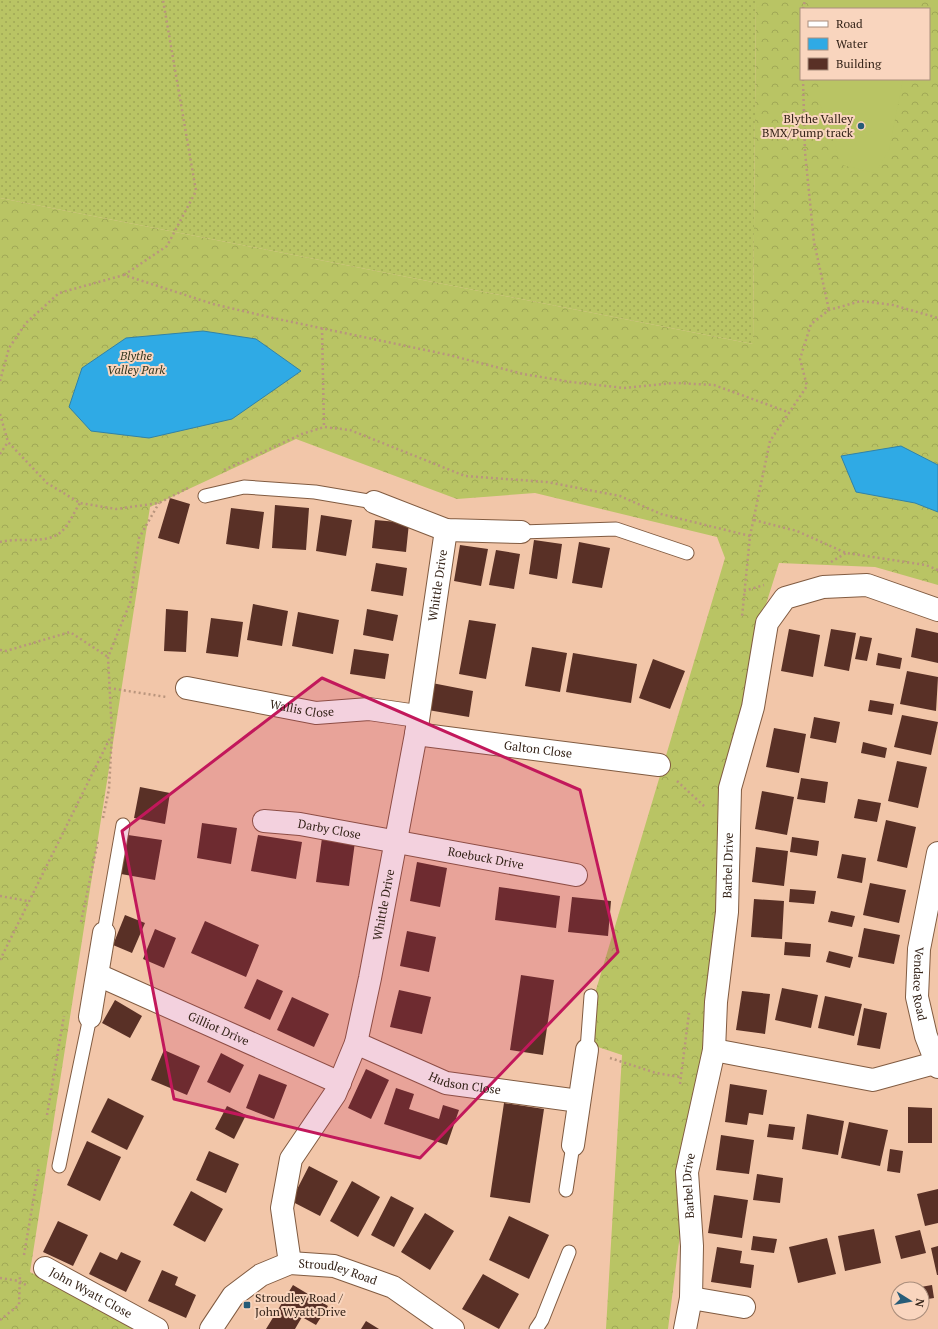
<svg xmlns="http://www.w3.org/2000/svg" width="938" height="1329" font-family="'PT Serif',serif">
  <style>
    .grass { fill: url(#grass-dots) }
    .forest { fill: url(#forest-crowns); fill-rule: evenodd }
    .garden { fill: #b9c464 }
    .water { fill: #2faae5; stroke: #3082a8 }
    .building { fill: #593026 }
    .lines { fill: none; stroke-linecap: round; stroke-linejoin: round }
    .service-casing { stroke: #815b41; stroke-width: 15 }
    .minor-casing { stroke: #815b41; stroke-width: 24 }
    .path { stroke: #b9957d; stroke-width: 2.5; stroke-dasharray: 2 3; stroke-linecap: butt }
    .service { stroke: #fff; stroke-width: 13 }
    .minor { stroke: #fff; stroke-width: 22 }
    .marked { fill: #c2185b; fill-opacity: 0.2; stroke: #c2185b; stroke-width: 3; stroke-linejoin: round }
    .poi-dot { fill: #275c78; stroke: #f9d5be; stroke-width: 1.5 }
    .labels { text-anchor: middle; stroke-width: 4; stroke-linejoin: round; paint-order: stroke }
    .poi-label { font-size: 12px; fill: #342318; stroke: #f9d5be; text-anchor: end }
    .park-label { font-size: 12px; font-style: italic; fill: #32361e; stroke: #f9d5be }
    .street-label { font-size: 12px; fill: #342318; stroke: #f9d5be }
  </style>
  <defs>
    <pattern id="grass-dots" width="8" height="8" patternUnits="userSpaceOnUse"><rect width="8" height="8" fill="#b9c464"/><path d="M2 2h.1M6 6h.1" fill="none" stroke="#a0a856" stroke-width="1.8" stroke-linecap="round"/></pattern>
    <pattern id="forest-crowns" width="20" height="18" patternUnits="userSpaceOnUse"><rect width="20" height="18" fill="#b9c464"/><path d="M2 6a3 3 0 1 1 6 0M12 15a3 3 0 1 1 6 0" fill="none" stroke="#a0a856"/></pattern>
  </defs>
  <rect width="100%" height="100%" fill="#f2c6a9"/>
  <path class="grass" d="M0,0H756L753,344L0,198Z"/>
  <path class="forest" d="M756,0H938V585L875,567L779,563L756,636L668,1329H606L622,1055L592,1045L590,1010L725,558L717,537L535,493L457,499L296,439L150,507L30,1272L136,1329H0V198L753,344ZM801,9H929V79H801Z"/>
  <path class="garden" d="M819,0H916L915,9H819Z
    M819,79H903L889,150L875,173L842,165L819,101Z"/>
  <path class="water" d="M203,331L256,339L301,371L232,419L149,438L91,431L69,407L82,368L126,338Z
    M901,446L938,465V512L915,503L856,492L841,456Z"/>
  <path class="building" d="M170,498L190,504L179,544L158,538Z
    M275,505L309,508L306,550L272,548Z
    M231,508L264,512L259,549L226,544Z
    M321,515L352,520L346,556L316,551Z
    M375,520L409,523L406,552L372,548Z
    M534,540L562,544L557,579L529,574Z
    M579,542L610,548L602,588L572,583Z
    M460,545L488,549L481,586L454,581Z
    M496,550L520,554L514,589L489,585Z
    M376,563L407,568L403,596L371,591Z
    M253,604L288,611L282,646L247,640Z
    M166,609L188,611L186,652L164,651Z
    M367,609L398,615L393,641L363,635Z
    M298,612L339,620L333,654L292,646Z
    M211,618L243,622L238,657L206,653Z
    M469,620L496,624L486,679L459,674Z
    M916,628L938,633V663L911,657Z
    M789,629L820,635L813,677L781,671Z
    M831,629L856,633L849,671L824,666Z
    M860,636L872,638L867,661L855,659Z
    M532,647L567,653L560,692L525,686Z
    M354,649L389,654L385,679L350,674Z
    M573,653L637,664L631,703L566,692Z
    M878,653L902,658L900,669L876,665Z
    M653,659L685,671L670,709L639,698Z
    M907,671L938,677L936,711L900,704Z
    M432,683L473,691L469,717L428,710Z
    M870,700L894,704L892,715L868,711Z
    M902,715L938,722L931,755L894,747Z
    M814,717L840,722L836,743L810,738Z
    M774,728L806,734L799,773L766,767Z
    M863,742L887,748L885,758L861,753Z
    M897,761L927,767L918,808L888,801Z
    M801,778L828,782L825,803L797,799Z
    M140,787L170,793L165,824L134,818Z
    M762,791L794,797L787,835L755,829Z
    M858,799L881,803L877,822L854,818Z
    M886,820L916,827L907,868L877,861Z
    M202,823L237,828L231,864L197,858Z
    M128,835L162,840L155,880L121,874Z
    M258,835L302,842L296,879L251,871Z
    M792,837L819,841L817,856L790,852Z
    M322,838L355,842L349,886L316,882Z
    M756,847L788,851L784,886L752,882Z
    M842,854L866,858L862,883L837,878Z
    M417,862L447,868L440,907L410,901Z
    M870,883L906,890L899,923L863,915Z
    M499,887L560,896L556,928L495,920Z
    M790,889L816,891L814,904L789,902Z
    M572,897L611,901L608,936L568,932Z
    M754,899L784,901L782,939L751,937Z
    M831,911L855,916L852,927L828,922Z
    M125,915L145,923L132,953L113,945Z
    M205,921L259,945L246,977L191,953Z
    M864,928L900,935L894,964L858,957Z
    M155,929L176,938L164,968L143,959Z
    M407,931L436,937L429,972L400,966Z
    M785,942L811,944L810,957L784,955Z
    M829,951L853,957L850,968L826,962Z
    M521,975L554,980L543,1055L510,1050Z
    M257,979L283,991L270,1020L244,1008Z
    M782,988L818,995L811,1028L775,1020Z
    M399,990L431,997L422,1034L390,1027Z
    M742,991L770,994L765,1034L736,1030Z
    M825,996L862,1004L854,1036L818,1028Z
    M292,997L329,1014L314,1047L277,1030Z
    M115,1000L142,1016L130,1038L102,1023Z
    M864,1008L887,1013L880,1049L857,1045Z
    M164,1050L200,1066L187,1095L151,1080Z
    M221,1053L244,1065L230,1093L207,1082Z
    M366,1069L389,1080L371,1119L348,1108Z
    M259,1074L287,1085L274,1119L246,1108Z
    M730,1084L767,1090L763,1115L749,1113L747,1125L725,1122Z
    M396,1088L414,1094L409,1109L439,1119L443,1105L459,1110L447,1145L384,1124Z
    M108,1098L144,1116L127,1150L91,1132Z
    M504,1103L544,1109L530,1203L490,1197Z
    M227,1106L246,1115L234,1139L215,1129Z
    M908,1107L932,1108V1143H908Z
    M807,1114L844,1121L838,1155L802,1149Z
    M849,1122L888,1130L880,1166L841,1158Z
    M769,1124L795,1127L793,1140L767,1137Z
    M721,1135L754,1140L749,1174L716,1170Z
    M87,1141L121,1157L100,1201L67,1185Z
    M890,1149L903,1151L900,1173L887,1171Z
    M209,1151L239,1164L226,1193L196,1180Z
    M309,1166L338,1181L320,1216L291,1201Z
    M757,1174L783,1178L780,1203L753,1200Z
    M352,1181L380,1197L358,1237L330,1221Z
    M938,1189V1223L925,1226L917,1194Z
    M191,1191L223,1209L205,1242L173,1225Z
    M714,1195L748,1200L742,1238L708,1233Z
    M391,1196L414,1208L394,1247L371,1235Z
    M425,1213L454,1231L430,1270L401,1252Z
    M509,1216L549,1235L529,1279L489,1260Z
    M58,1221L88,1235L73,1266L43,1252Z
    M874,1229L881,1263L845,1271L838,1236Z
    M920,1230L926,1253L901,1259L895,1236Z
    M753,1236L777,1239L774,1253L751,1250Z
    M827,1238L836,1274L798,1283L789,1247Z
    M938,1246V1275H937L931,1248Z
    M717,1247L742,1251L740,1263L754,1265L751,1288L711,1282Z
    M100,1252L117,1260L121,1252L141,1261L126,1292L89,1274Z
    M162,1270L178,1277L175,1285L196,1295L186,1318L148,1301Z
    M483,1274L519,1294L499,1329L462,1309Z
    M293,1285L328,1306L316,1325L302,1317L295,1329H266Z
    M932,1285L934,1298L922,1300V1289L915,1288Z
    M366,1321L379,1329H361Z"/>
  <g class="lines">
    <defs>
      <path id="service" d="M205,496L244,487L315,492L374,502
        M521,532L616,529L687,553
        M104,933L123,825
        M587,1050L591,996
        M59,1166L90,1017
        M566,1190L573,1145
        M536,1329L542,1320L569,1252"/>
      <g id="minor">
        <path d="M374,502L446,530L521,532"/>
        <path id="s1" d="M187,688L316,713L369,709L417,716"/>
        <path id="s2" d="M416,734L659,765"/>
        <path id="s3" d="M264,821L300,824L576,875"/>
        <path id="s4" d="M938,853L919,949L917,997L926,1036L938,1067"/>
        <path id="s5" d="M98,975L340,1083"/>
        <path d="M90,1017L104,933"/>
        <path id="s6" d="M356,1043L446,1083L579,1101"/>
        <path d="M714,1050L873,1080L935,1063"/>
        <path d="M573,1145L587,1050"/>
        <path id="s7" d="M290,1263L282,1208L291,1159L335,1094L356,1043L370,978L416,734L446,530"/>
        <path id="s8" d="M45,1268L157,1329"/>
        <path d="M691,1298L744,1307"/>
        <path id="s9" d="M211,1329L233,1296L261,1275L290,1263L334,1266L393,1287L453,1329"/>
        <path id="s10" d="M685,1329L691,1298L692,1246L687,1172L714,1050L716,1002L727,912L730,788L753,707L767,623L785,598L823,587L867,585L938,610"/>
      </g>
    </defs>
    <use href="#service" class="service-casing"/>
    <use href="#minor" class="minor-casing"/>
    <path class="path" d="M803,9L805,0
      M803,79L805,152L814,242L829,310
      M124,275L167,246L196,191L163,0
      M322,328L324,427
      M0,381L9,348L26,323L59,293L124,275L213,304L273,318L449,355L523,374L571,382L624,388L674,383L714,385L788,412
      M0,414L8,442L47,483L80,503L116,509L159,503L188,488
      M0,454L8,442
      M224,470L302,434L324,427L350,430L465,476L547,482L620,496L661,514L750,536L742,617
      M754,520L797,531L846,553L926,565L938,570
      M750,536L770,441L807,386L800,359L811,324L829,310L861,301L893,305L938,318
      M0,542C18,537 46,545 61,532C69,525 74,512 80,503
      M831,562L846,553
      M744,591L764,585
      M0,650L6,651L70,632L108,657
      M109,688L166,697
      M677,781L704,806
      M103,818L109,789L112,734L108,657L130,603L139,538L159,503
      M0,896L28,901
      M81,922L98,841
      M0,960L111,736
      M610,1058L656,1073L680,1077
      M680,1084L689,1013
      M47,1115L64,1016
      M24,1255L39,1167
      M0,1278L19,1281L26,1285
      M0,1320L19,1305L20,1274"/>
    <use href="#service" class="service"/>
    <use href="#minor" class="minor"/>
  </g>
  <path class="marked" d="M322,678L580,790L618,952L420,1158L174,1099L122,831Z"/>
  <g class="poi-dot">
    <circle cx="861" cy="126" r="4"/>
    <rect x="243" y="1301" width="8" height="8" rx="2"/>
  </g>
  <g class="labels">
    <g class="poi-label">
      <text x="853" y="123">Blythe Valley<tspan x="853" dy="14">BMX/Pump track</tspan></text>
      <text x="255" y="1302" text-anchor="start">Stroudley Road /<tspan x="255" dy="14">John Wyatt Drive</tspan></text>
    </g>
    <g class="park-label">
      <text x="136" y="360">Blythe<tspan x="136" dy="14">Valley Park</tspan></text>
    </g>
    <g class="street-label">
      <text dy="4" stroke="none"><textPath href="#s7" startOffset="704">Whittle Drive</textPath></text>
      <text dy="4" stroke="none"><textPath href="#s1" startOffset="117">Wallis Close</textPath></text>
      <text dy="4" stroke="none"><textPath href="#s2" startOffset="123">Galton Close</textPath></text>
      <text dy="4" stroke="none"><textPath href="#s3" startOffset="66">Darby Close</textPath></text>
      <text dy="4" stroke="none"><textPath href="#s3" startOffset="225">Roebuck Drive</textPath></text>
      <text dy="4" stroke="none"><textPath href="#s10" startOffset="468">Barbel Drive</textPath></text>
      <text dy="4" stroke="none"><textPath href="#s7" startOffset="380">Whittle Drive</textPath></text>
      <text dy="4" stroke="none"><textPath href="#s4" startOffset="133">Vendace Road</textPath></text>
      <text dy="4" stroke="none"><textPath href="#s5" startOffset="132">Gilliot Drive</textPath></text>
      <text dy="4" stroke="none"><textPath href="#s6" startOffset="117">Hudson Close</textPath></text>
      <text dy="4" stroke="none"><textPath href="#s10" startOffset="144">Barbel Drive</textPath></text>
      <text dy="4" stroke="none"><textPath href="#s9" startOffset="155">Stroudley Road</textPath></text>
      <text dy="4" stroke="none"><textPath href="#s8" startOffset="52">John Wyatt Close</textPath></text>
    </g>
  </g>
  <rect x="800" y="8" width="130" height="72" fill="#f9d5be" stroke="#aa8e7c"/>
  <rect x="808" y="21" width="20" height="6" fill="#ffffff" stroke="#aa8e7c"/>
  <text x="836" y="28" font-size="12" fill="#342318">Road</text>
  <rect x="808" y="38" width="20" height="12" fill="#2faae5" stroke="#aa8e7c"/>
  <text x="836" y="48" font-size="12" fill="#342318">Water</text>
  <rect x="808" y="58" width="20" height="12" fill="#593026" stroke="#aa8e7c"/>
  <text x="836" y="68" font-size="12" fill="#342318">Building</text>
  <g transform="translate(910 1301) rotate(101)"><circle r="19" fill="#f9d5be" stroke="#aa8e7c"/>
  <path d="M0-3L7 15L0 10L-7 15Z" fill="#275c78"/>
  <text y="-6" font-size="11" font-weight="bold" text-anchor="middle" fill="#342318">N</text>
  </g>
</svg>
